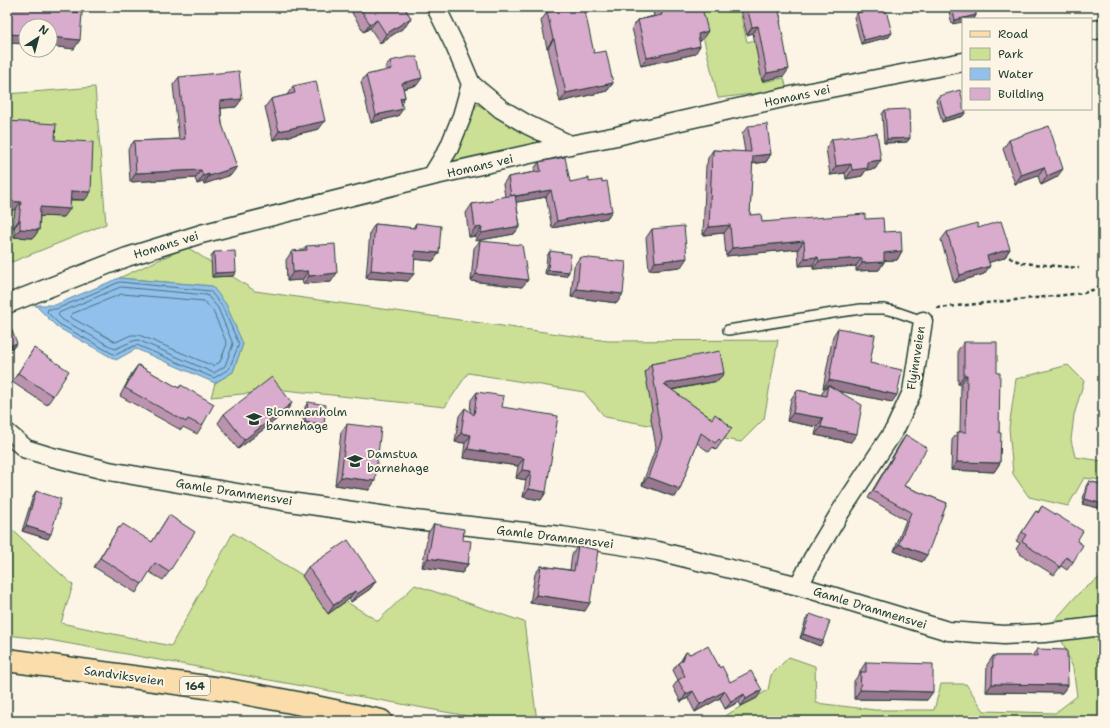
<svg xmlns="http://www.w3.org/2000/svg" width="1110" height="728" font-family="'Shantell Sans',sans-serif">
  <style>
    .green { fill: #cbe095; stroke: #758e64 }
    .water { fill: #90c0eb; stroke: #638ca2 }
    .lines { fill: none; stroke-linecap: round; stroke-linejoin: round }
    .shore { stroke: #4c717d; stroke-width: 1 }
    .lane-casing { stroke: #1f3d34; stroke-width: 12 }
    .street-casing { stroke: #1f3d34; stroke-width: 21 }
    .primary-casing { stroke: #1f3d34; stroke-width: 25 }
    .path { stroke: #1f3d34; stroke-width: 2.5; stroke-dasharray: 4 3; stroke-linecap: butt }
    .lane { stroke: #fcf5e5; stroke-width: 9 }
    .street { stroke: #fcf5e5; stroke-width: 18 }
    .primary { stroke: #faddab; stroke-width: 22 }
    .wall { fill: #bb93af; stroke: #1f3d34 }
    .shaded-wall { fill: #98788f; stroke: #1f3d34 }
    .building { fill: #d9abcc; stroke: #1f3d34 }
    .labels { text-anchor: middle; stroke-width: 4; stroke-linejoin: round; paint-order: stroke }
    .shield { fill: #fcf5e5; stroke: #617469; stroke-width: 1 }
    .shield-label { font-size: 11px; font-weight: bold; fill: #1f3d34 }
    .street-label { font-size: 12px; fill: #1f3d34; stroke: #fcf5e5 }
    .poi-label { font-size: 12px; fill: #1f3d34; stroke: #fcf5e5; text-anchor: start }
  </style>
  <rect width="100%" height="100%" fill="#fcf5e5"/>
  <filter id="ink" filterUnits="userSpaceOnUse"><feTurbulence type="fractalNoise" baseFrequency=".025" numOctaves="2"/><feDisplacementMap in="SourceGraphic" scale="8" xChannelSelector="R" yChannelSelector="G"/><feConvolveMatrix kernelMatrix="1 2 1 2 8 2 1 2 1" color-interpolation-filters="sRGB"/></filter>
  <g filter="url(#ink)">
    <path class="green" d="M696,7H739L747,42L777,35L758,57L763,82L784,78L787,90L718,98Z
      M95,87L106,224L12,262L7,259V94Z
      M477,104L545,146L448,166Z
      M187,247L255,291L608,341L778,340L764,419L741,442L605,417L584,392L468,373L445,407L284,390L211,397L215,383L233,372L243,344L225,304L212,286L119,278Z
      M1068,365L1084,381L1074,415L1071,440L1075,457L1103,461V480L1084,478L1068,506L1029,497L1013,474L1009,428L1016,379Z
      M7,525L73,585L61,623L171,646L233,533L378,621L415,585L524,622L537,721H495L49,640L7,635Z
      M1103,575V721H717L768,690L771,675L789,657L815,666L816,703L875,710H934L941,684H966L984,711L1055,713L1077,696L1073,668L1054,621L1079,593Z"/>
    <path class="water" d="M119,278L212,286L226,304L243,344L233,372L215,383L136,349L116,360L57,327L35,305H55Z"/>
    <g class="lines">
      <path class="shore" d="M120,282L210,291L222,306L239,344L229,369L214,378L137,345L134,346L115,355L59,324L47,312L48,309H56Z
        M121,287L207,295L218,308L233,344L225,366L214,373L138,340L133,341L115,349L63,320L58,315L59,313Z
        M122,294L204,301L213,311L227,344L220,362L213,366L139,335H131L116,342L70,317L72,314Z"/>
      <defs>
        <path id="lane" d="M728,330L833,313L861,309H884L894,311L923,321"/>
        <path id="street" d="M436,7L455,46L471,84L501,109L528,125L570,145
          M1091,31L1103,28
          M432,176L449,148L462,116L471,84
          M7,304L127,257L201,234L432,176L570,145L617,136L636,131L800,94L963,62
          M7,433L26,449L52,457L109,471L283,501L415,520L562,536L658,551L799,586L948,631L1004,635L1044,633L1103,626
          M799,586L813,558L841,511L895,429L912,392L923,321"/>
        <path id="primary" d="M7,660L228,690L292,702L381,721"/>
      </defs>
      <use href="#lane" class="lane-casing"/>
      <use href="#street" class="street-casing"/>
      <use href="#primary" class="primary-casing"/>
      <path class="path" d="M1005,252L1006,255L1012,259L1023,263L1079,268
        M937,308L1084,293L1103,286"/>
      <use href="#lane" class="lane"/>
      <use href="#street" class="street"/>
      <use href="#primary" class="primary"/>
    </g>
    <path class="wall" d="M7,7H73L72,12L74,49L50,46V26L7,43Z
      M356,7H404L411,18L405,27L380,43L370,28L364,32L352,13Z
      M652,7H689L702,40H699L695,54L641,66L632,28L638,20L654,16Z
      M740,7H778L781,20L780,22L784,76L762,81L753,33L747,35Z
      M948,7H975L976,15L974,19H963L952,24Z
      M547,12L594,53L613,83L607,91L560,102L548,48H547L541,21Z
      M857,13L889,37L861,44L854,17Z
      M390,61L417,85L403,89L405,97L401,103L398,116L371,123L361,82L366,75L386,71L385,68Z
      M179,77L242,99L236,107L221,108L222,124L231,175L204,184L203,182L197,184L195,178L130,182L128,149L134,141L179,139L173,85Z
      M293,86L319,129L273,140L265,107L271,99L287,95Z
      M939,96L963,116L942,122L936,100Z
      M885,110L910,138L907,142L884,143L882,114Z
      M748,126L771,154L766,162L752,164L750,215L762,222L865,219L884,232L902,251L897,260H884V262L879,270L856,271V266L813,269V265L799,266L798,249L726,256L724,233L703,235L706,165L707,164L708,158L713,150L745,152L742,134Z
      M832,139L881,160L875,169L866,170L862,176L846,179L845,173L830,175L826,148Z
      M55,140L85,200H71L64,217L40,216L39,230L33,238L14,237V228H13L15,210Z
      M1009,140L1057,177L1041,185L1038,176L1015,184L1003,149Z
      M539,162L570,182H589L612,211L607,218L552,228L546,197L516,202L520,226L514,234L475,241L476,236L469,237L466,213L472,204L492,201L505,196L503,184L508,177L535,172L534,169Z
      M416,223L439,253L433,261L415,259L408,281L366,278L370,232L375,224L413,228Z
      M978,228L1010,249L1004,258L989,262L984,274L954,283L941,240L947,232Z
      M652,229L681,267L649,270L646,238Z
      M480,241L522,287L471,281L474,248Z
      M306,246L331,282L303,284L302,280L287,281L286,260L292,251L303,250Z
      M550,251L569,272L566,276L545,274L547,256Z
      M214,252L236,272L233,276L212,277L211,257Z
      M580,257L617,303L571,297L574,266Z
      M1103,306V386L1100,311Z
      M838,328L870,363L892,402L839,391L851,442L815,435L817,427L787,421L791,399L797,390L822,395V393L826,388H823L833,336Z
      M964,342L997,373L1000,463L994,472L951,470L952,440L958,432H960L961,384H958V350Z
      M34,348L53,396L47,405L12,382Z
      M651,364L724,373L718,381L672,390L712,419L728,426L732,428L716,450L713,447L709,452L697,443L680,489L675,497L642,485L656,447L650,413L652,411L645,372Z
      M138,365L178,388L181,385L202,426L197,434L183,427L181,430L120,396L132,373Z
      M477,392L502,407L546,492L541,500L523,497L526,480L516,478L518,466L463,458L465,443L455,442L459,416L465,408L470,412L471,400Z
      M308,402L321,428L302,426L305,407Z
      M286,412L238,449L218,423L224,414Z
      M347,424L369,490L335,485L341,432Z
      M906,435L904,486L947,503L922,562L894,551L906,520L868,498L901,442Z
      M1089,481L1103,485V509L1082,504L1086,486Z
      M36,491L48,539L22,531L33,496Z
      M1042,506L1077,541L1073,562L1067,570L1061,566L1054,575L1020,554L1021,553L1016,549L1020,543L1016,541L1036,511L1038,512Z
      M169,515V572L163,580L149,572L136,593L94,567L119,527L152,542Z
      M434,524L463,540L468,564L462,573L422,567L428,533Z
      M578,546L585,611L530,603L535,574L541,566L570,570L572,554Z
      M308,567L376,581L370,589L351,602L349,599L328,614L302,576Z
      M810,614L823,641L820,646L800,638L806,619Z
      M703,649L720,668L730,682L757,698L741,706L739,702L725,709L720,698L695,712L688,698L681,702L673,687L678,680L673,670L678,663L680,662L686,652L690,654Z
      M1037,649L1068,685L1062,693L986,692L987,665L993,656H1032Z
      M866,662L927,700L854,699V681L860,673V671Z"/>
    <path class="shaded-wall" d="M273,7H293L271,9Z
      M976,15L974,19H963V22L952,24L955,20Z
      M411,18L405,27L380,43L386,34Z
      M377,20L370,28L364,32L370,24Z
      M758,26L753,33L747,35L752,27Z
      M708,31L702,40L692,42L698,34Z
      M892,33L889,37L861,44L864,40Z
      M8,34L26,35V44L7,43V35Z
      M50,37L80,40L74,49L50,46Z
      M553,39H554L548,48H547Z
      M700,46L695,54L641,66L647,58Z
      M789,69L784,76L762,81L767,73Z
      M422,78L417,85L397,90L402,83Z
      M613,83L607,91L560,102L566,93Z
      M405,97L400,104V98Z
      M242,99L236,107L214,109L220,101Z
      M403,109L398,116L371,123L376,115Z
      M966,112L963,116L942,122L945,118Z
      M325,121L319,129L273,140L279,131Z
      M910,138L907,142L884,143L887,139Z
      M771,154L766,162L747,164L753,156Z
      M881,160L875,169L866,170L862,176L846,179L852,170L867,162Z
      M851,164L845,173L830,175L836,166Z
      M237,167L231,175L204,184L209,176Z
      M1044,167L1038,176L1015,184L1021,175Z
      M1063,169L1057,177L1041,185L1047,176Z
      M201,170L195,178L130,182L136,173Z
      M209,174L203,182L197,184L203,176Z
      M551,190L546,197L507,204L512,197Z
      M71,191L91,192L85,200L65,199Z
      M7,201L21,202L15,210H7Z
      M40,207L70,209L64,217L35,216Z
      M612,211L607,218L552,228L557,221Z
      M19,220H20L14,228H13Z
      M730,225L724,233L703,235L709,227Z
      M520,226L514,234L475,241L481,233Z
      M482,227L476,236L469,237L475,228Z
      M20,229L39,230L33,238L14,237Z
      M804,241L798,249L726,256L732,248Z
      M1010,249L1004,258L981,265L987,256Z
      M415,251L439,253L433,261L410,259Z
      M902,251L897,260L879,261L884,253Z
      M818,257L813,265L799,266L805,258Z
      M687,258L681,267L649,270L655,262Z
      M862,258L856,266L813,269L819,261Z
      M884,262L879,270L856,271L862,263Z
      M990,266L984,274L954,283L960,275Z
      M371,270L414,274L408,281L366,278Z
      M548,270L569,272L566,276L545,274Z
      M308,271L302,280L287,281L293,272Z
      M236,272L233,276L212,277L215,273Z
      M337,273L331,282L303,284L309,276Z
      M476,274L528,280L522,287L471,281Z
      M577,289L623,294L617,303L571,297Z
      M17,343L14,347L7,350V347Z
      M724,373L718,381L658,392L664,384Z
      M964,375H967L961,384H958Z
      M829,380L897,395L892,402L828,389V385L826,388H823Z
      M292,403L286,412L238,449L244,440Z
      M793,413L823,418L817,427L787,421Z
      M305,422L324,424L321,428L302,426Z
      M821,427L857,434L851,442L815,435Z
      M461,433L471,435L465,443L455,442Z
      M468,449L524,458L518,466L463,458Z
      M957,462L1000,463L994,472L951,470Z
      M522,470L531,471L526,480L516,478Z
      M341,477L375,481L369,490L335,485Z
      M648,477L680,489L675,497L642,485Z
      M529,489L546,492L541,500L523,497Z
      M1085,499L1103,504V509L1082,504Z
      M26,526L51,534L48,539L22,531Z
      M899,544L927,555L922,562L894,551Z
      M428,558L468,564L462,573L422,567Z
      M376,581L370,589L351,602L357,594Z
      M355,591L349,599L328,614L334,605Z
      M536,595L590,603L585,611L530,603Z
      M803,634L823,641L820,646L800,638Z
      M992,684L1068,685L1062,693L986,692Z
      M762,690L757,698L741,706L746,699Z
      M860,690L933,692L927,700L854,699Z
      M693,691L688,698L681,702L686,694Z
      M725,691L720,698L695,712L700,704Z
      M744,694L739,702L725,709L731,702Z"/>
    <path class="building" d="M11,7H73L72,12L82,13L80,40L50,37V26H26V35L8,34Z
      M359,7H404L411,18L386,34L377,20L370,24Z
      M572,7H584L594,53L606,51L613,83L566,93L554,39H553L547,12Z
      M660,7H689V9L692,8V10L702,8L708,31L698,34L700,46L647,58L638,20L662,15Z
      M747,7H778L781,20L780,21L789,69L767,73L758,26L752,27Z
      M880,7H885L892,33L864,40L857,13Z
      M952,7H975L976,15L955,20Z
      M409,57H417L422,78L402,83L405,97L400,98L403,109L376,115L366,75L392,69L390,61Z
      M239,71L242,99L220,101L222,124L237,167L209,176V174L203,176L201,170L136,173L134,141L185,139L179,77Z
      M316,81L325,121L279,131L271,99L295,93L293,86Z
      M960,90L963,101V109H965L966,112L945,118L939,96Z
      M909,109L910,138L887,139L885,110Z
      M7,121L56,124L55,140L93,142L91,192L71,191L70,209L40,207L39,230L20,229V220H19L21,202L7,201Z
      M767,124L771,154L753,156L750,215L761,214L762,222L865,214V219L883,218L884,232L901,231L902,251L884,253V262L862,263V258L819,261L818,257L805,258L804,241L732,248L730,225L709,227L712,157H713V150L751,152L748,126Z
      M1049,126L1063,169L1047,176L1044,167L1021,175L1009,140Z
      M877,133L881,160L867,162L868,168L852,170L851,164L836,166L832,139Z
      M565,157L570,182L589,178V182L602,180V182L607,181L612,211L557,221L551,190L515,196V195L511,196L508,177L541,171L539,162Z
      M515,195L520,226L481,233L482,227L475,228L472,204L492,201L495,198Z
      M1001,221L1010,249L987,256L990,266L960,275L947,232L977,223L978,228Z
      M416,223L441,226L439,253L415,251L414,274L371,270L375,224L415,228Z
      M684,226L687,258L655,262L652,229Z
      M480,241L522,245L528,280L476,274Z
      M335,244L337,273L309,276L308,271L293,272L292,251L307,250L306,246Z
      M235,251L236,272L215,273L214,252Z
      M550,251L571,254L569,272L548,270Z
      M580,257L626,262L623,294L577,289Z
      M7,321H8L17,343L7,347Z
      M838,328L875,335L870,363L902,370L897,395L829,380Z
      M964,342H997V373H1000L999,433H1001L1000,463L957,462L958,432H966L967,375H964Z
      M34,348L69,371L53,396L18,373Z
      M720,351L724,373L664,384L712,419L715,414L729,425L728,426L732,428L722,442L719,439L715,443L701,433L680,489L648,477L662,438L656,405H658L651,364Z
      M138,365L179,388L181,385L214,404L202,426L188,419L186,422L125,388Z
      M272,377L292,403L244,440L224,414Z
      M828,385L862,405L857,434L821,427L823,418L793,413L797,390L826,396Z
      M477,392L504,396L502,407L558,416L546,492L529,489L531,471L522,470L524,458L468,449L471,435L461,433L465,408L474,415Z
      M308,402L326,405L324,424L305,422Z
      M347,424L381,428L375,481L341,477Z
      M906,435L927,448L904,486L947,503L927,555L899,544L911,512L873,491Z
      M7,439L12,445L7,450Z
      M1089,481L1103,485V504L1085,499Z
      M36,491L61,499L51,534L26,526Z
      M1042,506L1083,531L1077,541L1083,545L1073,562L1066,557L1060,567L1026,545L1027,544L1022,541L1026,535L1022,532L1036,511L1038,513Z
      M169,515L195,532L169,572L155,563L142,584L100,558L119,527L120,528L123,524L152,542Z
      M434,524L464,529L463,540L471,541L468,564L428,558Z
      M348,540L376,581L357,594L355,591L334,605L308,567Z
      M578,546L598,550L590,603L536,595L541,566L574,571Z
      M810,614L830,621L823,641L803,634Z
      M708,646L720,668L722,666L730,682L751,671L762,690L746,699L744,694L731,702L725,691L700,704L693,691L686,694L678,680L685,676L678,663L683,660L686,652L690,654L702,648L703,649Z
      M1037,649L1067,650L1068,685L992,684L993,656H1037Z
      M866,662L933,664V692L860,690L861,672H866Z"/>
  </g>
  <defs>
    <symbol id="school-bare" viewBox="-9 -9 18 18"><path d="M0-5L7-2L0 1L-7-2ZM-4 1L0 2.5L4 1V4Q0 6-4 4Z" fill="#1f3d34" stroke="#fcf5e5" stroke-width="2.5" paint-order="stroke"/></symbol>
  </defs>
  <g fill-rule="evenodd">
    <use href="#school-bare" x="243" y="408" width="22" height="22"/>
    <use href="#school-bare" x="344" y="450" width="22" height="22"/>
  </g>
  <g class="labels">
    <rect class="shield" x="180" y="677" width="30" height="18" rx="3"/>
    <g class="shield-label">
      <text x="195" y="690">164</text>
    </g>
    <g class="street-label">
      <text transform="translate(797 96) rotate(-12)" y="4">Homans vei</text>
      <text transform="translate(480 166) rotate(-13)" y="4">Homans vei</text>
      <text transform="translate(166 245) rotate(-17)" y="4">Homans vei</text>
      <text transform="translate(916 358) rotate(-81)" y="4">Flyinnveien</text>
      <text transform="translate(234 492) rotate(9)" y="4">Gamle Drammensvei</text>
      <text transform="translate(555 537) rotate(7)" y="4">Gamle Drammensvei</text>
      <text transform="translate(870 608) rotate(17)" y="4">Gamle Drammensvei</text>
      <text transform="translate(124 676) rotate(8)" y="4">Sandviksveien</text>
    </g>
    <g class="poi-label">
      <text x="266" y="416">Blommenholm<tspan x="266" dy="14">barnehage</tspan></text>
      <text x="367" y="458">Damstua<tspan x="367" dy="14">barnehage</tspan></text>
    </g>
  </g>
  <rect width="1110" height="728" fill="none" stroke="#fcf5e5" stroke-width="24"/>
  <rect x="12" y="12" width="1086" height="704" fill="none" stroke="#1f3d34" stroke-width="1.5" filter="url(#ink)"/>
  <rect x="962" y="18" width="130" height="92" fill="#fcf5e5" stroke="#a4ab9e"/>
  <rect x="970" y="31" width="20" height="6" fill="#faddab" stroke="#a4ab9e"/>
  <text x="998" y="38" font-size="12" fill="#1f3d34">Road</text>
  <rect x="970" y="48" width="20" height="12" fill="#cbe095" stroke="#a4ab9e"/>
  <text x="998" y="58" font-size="12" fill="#1f3d34">Park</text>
  <rect x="970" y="68" width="20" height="12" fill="#90c0eb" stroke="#a4ab9e"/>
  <text x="998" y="78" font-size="12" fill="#1f3d34">Water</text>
  <rect x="970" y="88" width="20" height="12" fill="#d9abcc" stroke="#a4ab9e"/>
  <text x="998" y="98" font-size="12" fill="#1f3d34">Building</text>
  <g transform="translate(38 38) rotate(36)"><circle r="19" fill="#fcf5e5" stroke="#a4ab9e"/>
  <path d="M0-3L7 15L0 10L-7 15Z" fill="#1f3d34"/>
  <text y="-6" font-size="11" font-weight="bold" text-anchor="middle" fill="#1f3d34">N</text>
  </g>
</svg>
